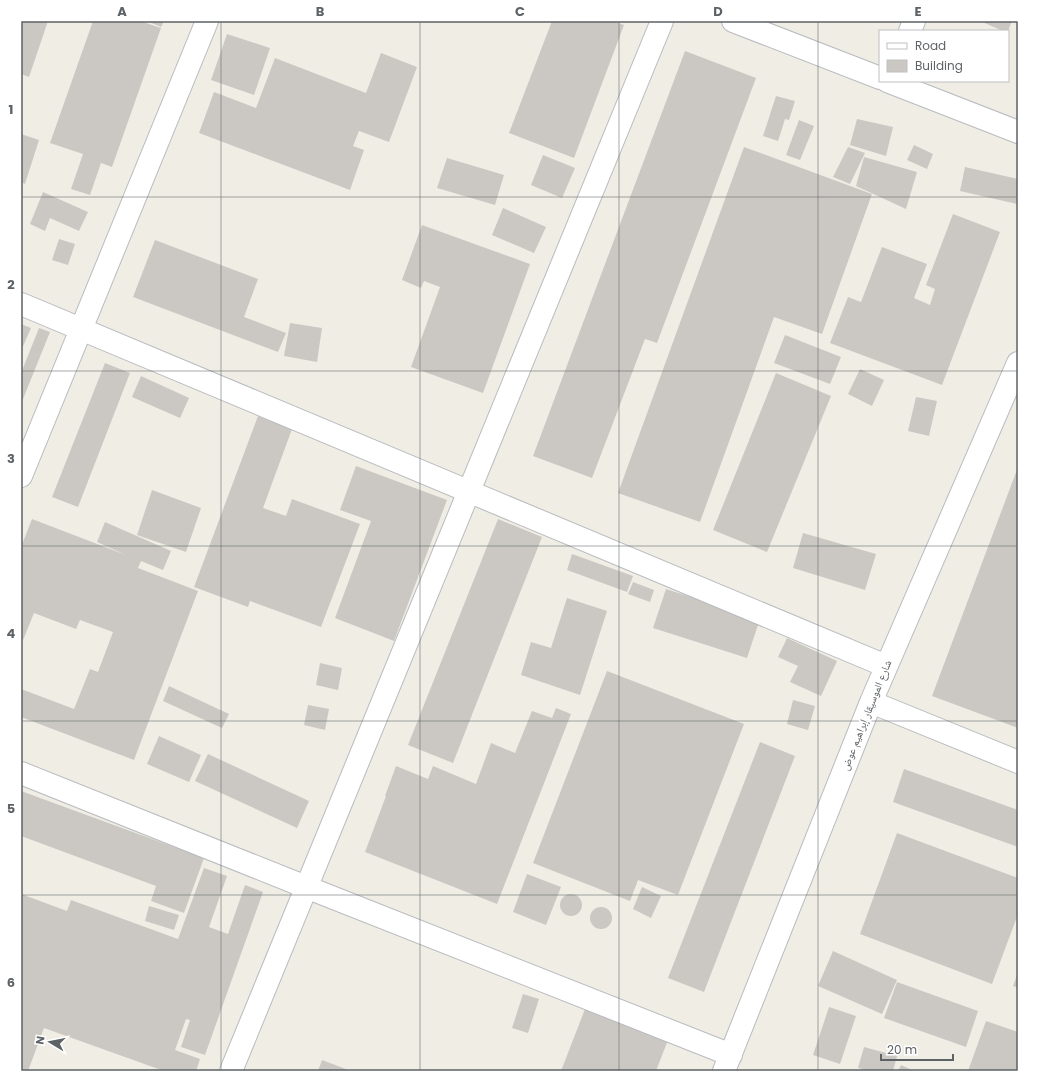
<svg xmlns="http://www.w3.org/2000/svg" width="1039" height="1092" font-family="Poppins,'Noto Naskh Arabic',sans-serif">
  <style>
    .building { fill: #cbc8c3 }
    .lines { fill: none; stroke-linecap: round; stroke-linejoin: round }
    .minor-casing { stroke: #b8bbbf; stroke-width: 24 }
    .minor { stroke: #fff; stroke-width: 22 }
    .grid { fill: none; stroke: #5d6266; stroke-width: 1; stroke-opacity: 0.55 }
    .labels { text-anchor: middle; stroke-width: 3.5; stroke-linejoin: round; paint-order: stroke }
    .street-label { font-size: 11px; fill: #5d6266; stroke: #fff }
    .neatline { fill: none; stroke: #5d6266; stroke-width: 1.5 }
    .grid-label { font-size: 13px; text-anchor: middle; font-weight: bold; fill: #5d6266 }
  </style>
  <rect width="100%" height="100%" fill="#f0ede5"/>
  <path class="building" d="M21,21H48L29,77L21,74Z
    M93,21H140L161,28L112,167L101,163L90,195L71,189L83,154L50,143Z
    M147,21H164L161,27Z
    M552,21H613L624,25L574,158L509,133Z
    M980,21H1012L1008,31H1003Z
    M227,34L270,48L254,95L211,80Z
    M685,51L756,78L657,343L645,339L592,478L533,456Z
    M381,53L417,67L389,142L359,131L353,146L364,150L350,190L199,133L214,92L256,108L275,58L366,93Z
    M776,96L795,101L789,120L785,119L778,141L763,136Z
    M857,119L893,127L886,156L850,145Z
    M799,120L814,126L800,160L786,155Z
    M21,134L39,140L25,184L21,182Z
    M914,145L933,154L927,169L907,160Z
    M744,147L872,194L822,334L774,317L700,522L618,493Z
    M848,147L865,153L850,184L833,177Z
    M543,155L575,168L562,198L531,185Z
    M864,157L917,172L906,209L856,186Z
    M447,158L504,175L495,205L437,188Z
    M965,167L1018,179V200L1017,204L960,191Z
    M43,192L88,212L79,231L50,218L45,231L30,224Z
    M503,208L546,227L534,253L492,235Z
    M953,214L1000,232L942,385L830,343L848,297L861,302L882,247L927,264L914,298L930,305L935,289L926,285Z
    M422,225L530,264L483,393L411,367L440,287L424,281L421,288L402,280Z
    M59,239L75,244L68,265L52,260Z
    M155,240L258,279L244,317L286,333L278,352L133,297Z
    M290,323L322,328L317,362L284,356Z
    M21,324L31,328L21,351Z
    M39,328L50,332L21,404V373Z
    M785,335L841,357L830,384L774,363Z
    M105,363L130,373L78,507L52,497Z
    M860,369L884,380L872,406L848,394Z
    M776,373L831,396L767,552L713,530Z
    M141,376L189,398L180,418L132,397Z
    M916,397L937,401L929,436L908,431Z
    M258,416L292,429L263,508L286,516L292,499L360,524L321,627L250,601L248,607L194,587Z
    M356,466L447,500L394,641L335,618L371,521L340,510Z
    M1018,467V728L932,696Z
    M152,490L201,508L186,552L137,535Z
    M32,519L126,555L97,542L105,522L171,551L163,570L141,561L138,568L198,591L134,760L21,717V689L74,709L90,669L98,672L113,632L80,620L76,629L34,613L21,645V547Z
    M498,519L542,537L453,763L408,745Z
    M803,533L876,554L865,590L793,568Z
    M572,554L633,576L627,592L567,570Z
    M633,582L654,590L650,602L628,594Z
    M666,589L760,619L747,658L653,628Z
    M567,598L607,611L580,695L521,675L531,642L551,648Z
    M787,638L837,661L821,696L790,682L798,666L778,657Z
    M320,663L342,668L338,690L316,685Z
    M607,671L744,724L678,895L638,880L630,901L533,863Z
    M169,686L229,714L222,728L163,701Z
    M793,700L815,706L808,730L787,724Z
    M308,705L329,709L325,730L304,725Z
    M556,708L571,714L497,904L365,852L386,796H385L396,766L428,779L433,766L476,784L491,743L515,753L532,711L552,718Z
    M159,736L201,755L189,782L147,764Z
    M760,742L795,756L704,992L668,978Z
    M208,754L309,801L297,828L195,781Z
    M904,769L1018,810V847L893,802Z
    M21,791L204,858L184,913L151,901L156,886L21,836Z
    M897,833L1018,878V914L992,984L860,934Z
    M204,868L227,876L209,927L228,934L245,885L263,892L205,1055L181,1047L190,1020L186,1019L175,1050L200,1059L196,1071H164L44,1028L28,1071H21V894L67,911L71,900L178,939Z
    M527,874L561,887L546,925L513,912Z
    M642,887L661,896L651,918L633,909Z
    M560 905a11 11 0 1 1 22 0a11 11 0 1 1-22 0Z
    M149,906L179,915L174,930L145,921Z
    M590 918a11 11 0 1 1 22 0a11 11 0 1 1-22 0Z
    M833,951L897,980L882,1014L818,986Z
    M1018,973V988L1013,986Z
    M897,982L978,1011L966,1047L884,1018Z
    M523,994L539,999L528,1033L512,1028Z
    M829,1007L856,1016L840,1064L813,1055Z
    M585,1009L668,1040L656,1071H561Z
    M986,1021L1018,1032V1071H968Z
    M864,1047L897,1056L893,1071H870L858,1068Z
    M322,1060L351,1071H318Z
    M901,1065L914,1071H898Z"/>
  <g class="lines">
    <defs>
      <path id="minor" d="M733,21L880,78
        M910,31L914,21
        M887,81L1018,132
        M21,304L886,666
        M21,476L207,21
        M871,702L1018,762
        M21,773L306,887L731,1055
        M231,1071L662,21
        M724,1071L871,702L1018,363"/>
    </defs>
    <use href="#minor" class="minor-casing"/>
    <use href="#minor" class="minor"/>
  </g>
  <path class="grid" d="M221,21V1071M420,21V1071M619,21V1071M818,21V1071M21,197H1018M21,371H1018M21,546H1018M21,721H1018M21,895H1018"/>
  <g class="labels">
    <g class="street-label">
      <text transform="translate(866 715) rotate(-68)" y="4">شارع الموسيقار إبراهيم عوض</text>
    </g>
  </g>
  <rect width="1039" height="1092" fill="none" stroke="#ffffff" stroke-width="44"/>
  <rect x="879" y="30" width="130" height="52" fill="#ffffff" stroke="#bec0c2"/>
  <rect x="887" y="43" width="20" height="6" fill="#ffffff" stroke="#bec0c2"/>
  <text x="915" y="50" font-size="12" fill="#5d6266">Road</text>
  <rect x="887" y="60" width="20" height="12" fill="#cbc8c3" stroke="#bec0c2"/>
  <text x="915" y="70" font-size="12" fill="#5d6266">Building</text>
  <g transform="translate(50 1042) rotate(280)" stroke="#ffffff" stroke-width="3" paint-order="stroke">
  <path d="M0-3L7 15L0 10L-7 15Z" fill="#5d6266"/>
  <text y="-6" font-size="11" font-weight="bold" text-anchor="middle" fill="#5d6266">N</text>
  </g>
  <path d="M881 1054v6h72v-6" fill="none" stroke="#5d6266" stroke-width="2"/>
  <text x="887" y="1054" font-size="12" fill="#5d6266" stroke="#ffffff" stroke-width="3" paint-order="stroke">20 m</text>
  <rect x="22" y="22" width="995" height="1048" class="neatline"/>
  <g class="grid-label">
    <text x="122" y="16">A</text>
    <text x="320" y="16">B</text>
    <text x="520" y="16">C</text>
    <text x="718" y="16">D</text>
    <text x="918" y="16">E</text>
    <text x="11" y="114">1</text>
    <text x="11" y="289">2</text>
    <text x="11" y="463">3</text>
    <text x="11" y="638">4</text>
    <text x="11" y="813">5</text>
    <text x="11" y="987">6</text>
  </g>
</svg>
